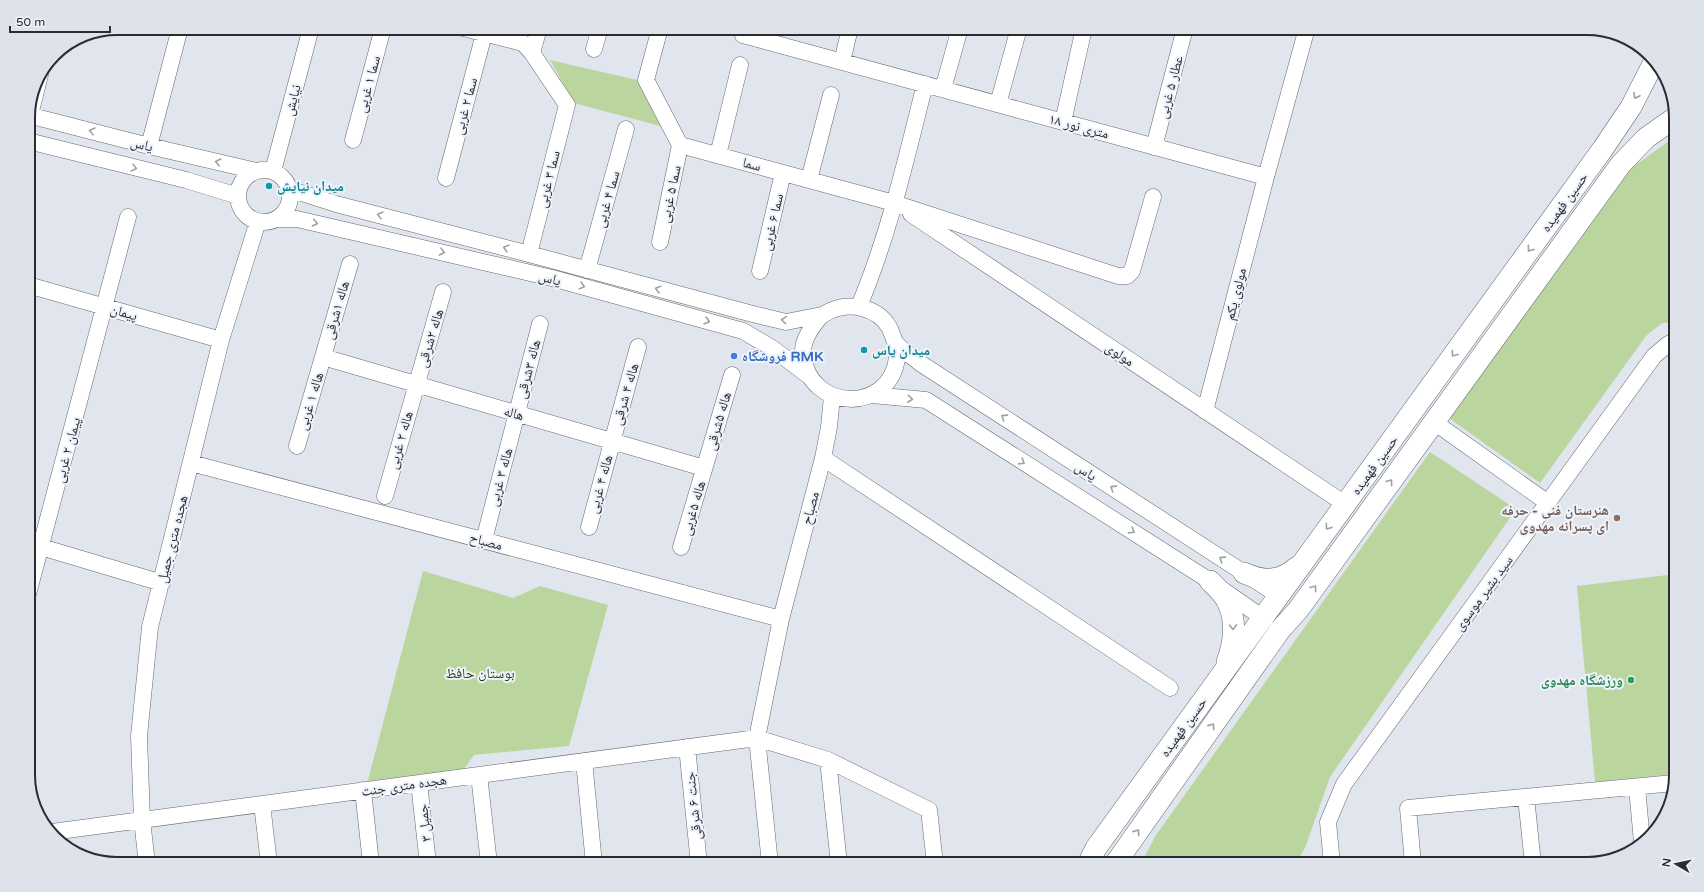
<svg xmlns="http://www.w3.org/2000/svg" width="1704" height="892" font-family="'Varela Round','Noto Naskh Arabic',sans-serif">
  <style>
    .green { fill: #bad69e }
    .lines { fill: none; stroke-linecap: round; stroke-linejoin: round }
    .minor-casing { stroke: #656971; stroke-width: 17 }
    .major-casing { stroke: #656971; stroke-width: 22 }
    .minor { stroke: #fff; stroke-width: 16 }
    .major { stroke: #fff; stroke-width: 21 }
    .oneway { stroke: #9fa0a1 }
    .culture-dot { fill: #0f9aa8; stroke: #edf2fb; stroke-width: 1.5 }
    .shop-dot { fill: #3f7fe0; stroke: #edf2fb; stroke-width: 1.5 }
    .education-dot { fill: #8d6e63; stroke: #edf2fb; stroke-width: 1.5 }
    .leisure-dot { fill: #2e9e5b; stroke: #edf2fb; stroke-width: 1.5 }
    .labels { text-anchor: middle; stroke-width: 4; stroke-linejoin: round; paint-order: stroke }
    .street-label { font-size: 14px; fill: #2a2c2f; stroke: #edf2fb }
    .culture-label { font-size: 14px; font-weight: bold; fill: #0d838f; stroke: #edf2fb; text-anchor: start }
    .shop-label { font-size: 14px; font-weight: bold; fill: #366cbe; stroke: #edf2fb; text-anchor: start }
    .education-label { font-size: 14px; font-weight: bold; fill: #785e54; stroke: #edf2fb; text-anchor: end }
    .park-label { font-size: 14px; fill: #2a3d12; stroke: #edf2fb }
    .leisure-label { font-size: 14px; font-weight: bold; fill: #27864d; stroke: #edf2fb; text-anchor: end }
    .rim { fill: none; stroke: #2a2c2f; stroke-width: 2 }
  </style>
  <rect width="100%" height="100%" fill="#e0e5ee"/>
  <path class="green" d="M550,60L641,81L664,127L574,103Z
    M1676,136V322L1662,323L1646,336L1540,483L1449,418L1630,169Z
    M1430,452L1516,509L1330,777L1305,848L1295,864H1141L1156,835Z
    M423,571L513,598L540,586L608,605L569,746L474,755L461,773L367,784Z
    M1676,574V774L1595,782L1577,586Z"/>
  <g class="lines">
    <defs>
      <path id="minor" d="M463,28L523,43L532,53L567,105L529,254
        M660,28L646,80L680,145L894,203L1118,276H1127L1132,271L1153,197
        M743,28V35L1266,177
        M594,49L600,28
        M532,53L539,28
        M842,62L850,28
        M943,89L960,28
        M998,104L1019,28
        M28,115L149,146L256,171
        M30,115L40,75
        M1063,122L1084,28
        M353,140L383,28
        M28,141L186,180L238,196
        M149,146L180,28
        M1154,147L1185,28
        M718,155L740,65
        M238 196a26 26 0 1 1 52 0a26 26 0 1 1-52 0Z
        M273,171L311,28
        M446,178L484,34
        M809,180L831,95
        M289,189L336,204L529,254L749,313L786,322L822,315
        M911,214L1345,504
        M277,219H297L552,278L743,331L772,348L809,376
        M660,242L680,145
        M587,270L626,129
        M760,271L783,173
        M28,285L221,340
        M859,306C889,235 906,159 925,84
        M896,343C896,348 897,353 897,358C890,414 809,412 803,355C802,340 811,328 820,317C823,314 826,313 830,311C850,302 877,307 889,327C892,332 893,339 896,343C902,351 912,356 920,363L1278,595
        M323,357L704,468
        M872,395L926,400L1210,581L1263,618
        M1205,411L1266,177L1307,28
        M1434,422L1548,503
        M297,446L350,264
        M823,458L1170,688
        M191,463L781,619
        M385,496L443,292
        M589,527L638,347
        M484,540L540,324
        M41,547L162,583
        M681,547L732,375
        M28,594L128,217
        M687,747L699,864
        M828,760L839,864
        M584,761L594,864
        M479,775L489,864
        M419,783L428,864
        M1637,787L1642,842
        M363,790L371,864
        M1526,797L1533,864
        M262,804L269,864
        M52,832L757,738L828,760L929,810L935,864
        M147,864L142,820L139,736L150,627L221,340L258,221
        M770,864L757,738L781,619L823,458L829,427L832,396
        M1332,864L1328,822L1344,784L1654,356L1667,345L1676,340
        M1413,864L1408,808L1674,783"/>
      <path id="major" d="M1244,573C1264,582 1280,582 1297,567
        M1210,581C1216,587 1225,595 1228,603C1237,622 1234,643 1227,662
        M1088,864L1096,848L1602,150L1631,107L1654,62
        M1115,864L1280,630L1298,610L1621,164L1646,138L1676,117"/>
    </defs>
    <use href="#minor" class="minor-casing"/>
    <use href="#major" class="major-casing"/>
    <use href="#minor" class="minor"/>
    <use href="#major" class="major"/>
  </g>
  <defs><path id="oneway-chevron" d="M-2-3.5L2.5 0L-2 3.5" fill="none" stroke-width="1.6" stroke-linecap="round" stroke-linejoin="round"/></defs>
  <g class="oneway">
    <use href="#oneway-chevron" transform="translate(1636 96) rotate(117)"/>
    <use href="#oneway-chevron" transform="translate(92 131) rotate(-166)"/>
    <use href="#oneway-chevron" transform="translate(218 162) rotate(-167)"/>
    <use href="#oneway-chevron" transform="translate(134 168) rotate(14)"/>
    <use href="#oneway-chevron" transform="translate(380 215) rotate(-166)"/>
    <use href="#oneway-chevron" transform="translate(315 223) rotate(12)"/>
    <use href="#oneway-chevron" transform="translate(506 248) rotate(-165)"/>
    <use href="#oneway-chevron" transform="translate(1530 249) rotate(126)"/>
    <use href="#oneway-chevron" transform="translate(442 252) rotate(14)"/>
    <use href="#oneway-chevron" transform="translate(582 286) rotate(15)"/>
    <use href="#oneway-chevron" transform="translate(658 289) rotate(-165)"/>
    <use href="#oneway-chevron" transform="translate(784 320) rotate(-175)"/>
    <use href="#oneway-chevron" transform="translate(707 321) rotate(16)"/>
    <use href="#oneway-chevron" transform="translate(1454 354) rotate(126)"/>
    <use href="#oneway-chevron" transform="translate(910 399) rotate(6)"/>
    <use href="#oneway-chevron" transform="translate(1004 417) rotate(-147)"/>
    <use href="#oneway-chevron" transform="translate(1022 462) rotate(32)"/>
    <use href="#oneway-chevron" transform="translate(1390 482) rotate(-54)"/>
    <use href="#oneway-chevron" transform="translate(1113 488) rotate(-147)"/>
    <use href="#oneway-chevron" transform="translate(1328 527) rotate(126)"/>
    <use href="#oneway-chevron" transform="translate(1132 531) rotate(32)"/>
    <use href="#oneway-chevron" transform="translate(1222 559) rotate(-147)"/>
    <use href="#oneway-chevron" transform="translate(1314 588) rotate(-54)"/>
    <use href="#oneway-chevron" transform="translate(1233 627) rotate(89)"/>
    <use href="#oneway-chevron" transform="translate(1212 726) rotate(-55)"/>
    <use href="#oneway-chevron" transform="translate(1137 832) rotate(-55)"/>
  </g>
  <g class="culture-dot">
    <circle cx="269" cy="186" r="4"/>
    <circle cx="864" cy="350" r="4"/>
  </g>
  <circle class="shop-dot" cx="734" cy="356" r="4"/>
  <circle class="education-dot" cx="1617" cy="518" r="4"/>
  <circle class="leisure-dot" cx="1631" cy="680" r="4"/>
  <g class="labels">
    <g class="street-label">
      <text transform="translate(368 84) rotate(-75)" y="5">سما ۱ غربی</text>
      <text transform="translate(1170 87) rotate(-75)" y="5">عطار ۵ غربی</text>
      <text transform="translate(292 100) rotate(-75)" y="5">نیایش</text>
      <text transform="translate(465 106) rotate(-75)" y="5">سما ۲ غربی</text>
      <text transform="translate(1079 126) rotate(15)" y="5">۱۸ متری نور</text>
      <text transform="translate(142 144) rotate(14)" y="5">یاس</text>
      <text transform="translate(752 164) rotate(15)" y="5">سما</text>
      <text transform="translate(548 179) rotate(-76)" y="5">سما ۳ غربی</text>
      <text transform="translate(670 194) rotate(-78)" y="5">سما ۵ غربی</text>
      <text transform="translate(607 199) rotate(-74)" y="5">سما ۴ غربی</text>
      <text transform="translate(1564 202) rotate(-54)" y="5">حسین فهمیده</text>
      <text transform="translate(772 222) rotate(-77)" y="5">سما ۶ غربی</text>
      <text transform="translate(550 278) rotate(14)" y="5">یاس</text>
      <text transform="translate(1235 294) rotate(-76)" y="5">مولوی یکم</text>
      <text transform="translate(336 310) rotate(-74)" y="5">هاله ۱شرقی</text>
      <text transform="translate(124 312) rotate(16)" y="5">پیمان</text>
      <text transform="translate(430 338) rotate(-73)" y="5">هاله ۲شرقی</text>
      <text transform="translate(1120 354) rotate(34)" y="5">مولوی</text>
      <text transform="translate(528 369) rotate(-75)" y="5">هاله ۳شرقی</text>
      <text transform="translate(625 394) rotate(-74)" y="5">هاله ۴ شرقی</text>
      <text transform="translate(310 401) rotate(-73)" y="5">هاله ۱ غربی</text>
      <text transform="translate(514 413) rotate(16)" y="5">هاله</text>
      <text transform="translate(718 421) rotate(-74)" y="5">هاله ۵شرقی</text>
      <text transform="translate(400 440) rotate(-74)" y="5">هاله ۲ غربی</text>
      <text transform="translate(67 450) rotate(-75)" y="5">پیمان ۲ غربی</text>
      <text transform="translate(1374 465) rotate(-54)" y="5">حسین فهمیده</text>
      <text transform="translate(1086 471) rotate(33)" y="5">یاس</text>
      <text transform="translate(500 477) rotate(-75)" y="5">هاله ۳ غربی</text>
      <text transform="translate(600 484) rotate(-75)" y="5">هاله ۴ غربی</text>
      <text transform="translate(693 508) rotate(-74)" y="5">هاله ۵غربی</text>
      <text transform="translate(810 508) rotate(-75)" y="5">مصباح</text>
      <text transform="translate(172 539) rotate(-76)" y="5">هجده متری جمیل</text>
      <text transform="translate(486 541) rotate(15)" y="5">مصباح</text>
      <text transform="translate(1483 593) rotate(-54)" y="5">سید بشیر موسوی</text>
      <text transform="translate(1183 727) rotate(-54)" y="5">حسین فهمیده</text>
      <text transform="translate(404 785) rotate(-8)" y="5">هجده متری جنت</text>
      <text transform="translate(693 806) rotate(-96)" y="5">جنت ۶ شرقی</text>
      <text transform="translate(424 823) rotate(-96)" y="5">جمیل ۳</text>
    </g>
    <g class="culture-label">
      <text x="277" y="191">میدان نیایش</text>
      <text x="872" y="355">میدان یاس</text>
    </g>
    <g class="shop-label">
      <text x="742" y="361">فروشگاه RMK</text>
    </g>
    <g class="education-label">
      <text x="1609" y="515">هنرستان فنی - حرفه<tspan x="1609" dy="16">ای پسرانه مهدوی</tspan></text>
    </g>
    <g class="park-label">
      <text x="480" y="678">بوستان حافظ</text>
    </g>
    <g class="leisure-label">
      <text x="1623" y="685">ورزشگاه مهدوی</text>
    </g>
  </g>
  <path d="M0 0H1704V892H0ZM117 35H1587A82 82 0 0 1 1669 117V775A82 82 0 0 1 1587 857H117A82 82 0 0 1 35 775V117A82 82 0 0 1 117 35Z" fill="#dde2eb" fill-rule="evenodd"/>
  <path class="rim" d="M117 35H1587A82 82 0 0 1 1669 117V775A82 82 0 0 1 1587 857H117A82 82 0 0 1 35 775V117A82 82 0 0 1 117 35Z"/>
  <g transform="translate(1676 864) rotate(279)" stroke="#edf2fb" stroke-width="3" paint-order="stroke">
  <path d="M0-3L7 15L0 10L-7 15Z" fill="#2a2c2f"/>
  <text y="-6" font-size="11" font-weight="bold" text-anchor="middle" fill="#2a2c2f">N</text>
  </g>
  <path d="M10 26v6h100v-6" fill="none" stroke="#2a2c2f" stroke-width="2"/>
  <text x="16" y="26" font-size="12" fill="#2a2c2f" stroke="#edf2fb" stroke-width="3" paint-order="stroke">50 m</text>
</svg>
